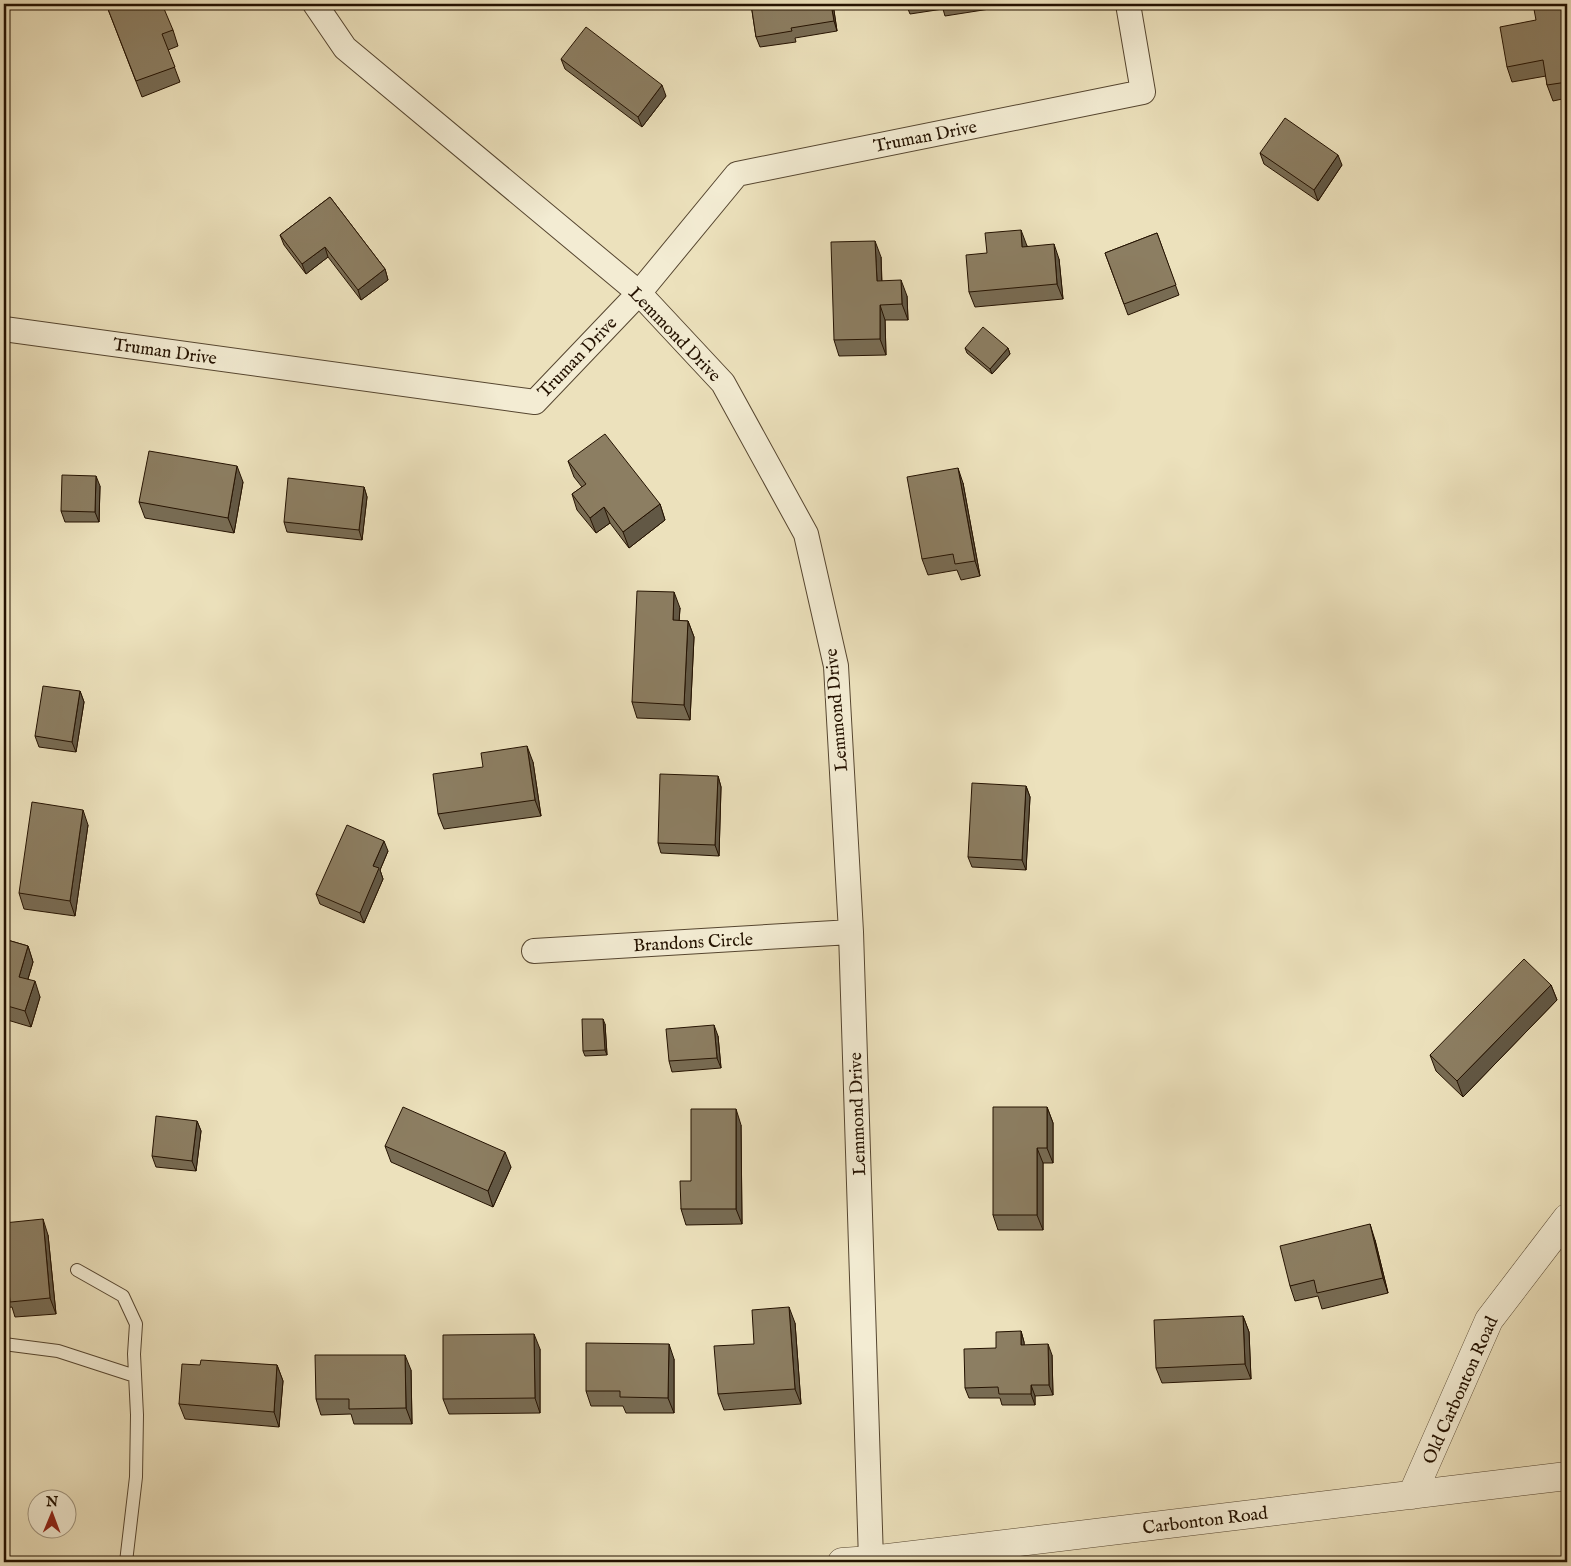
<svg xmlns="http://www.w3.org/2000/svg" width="1571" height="1566" font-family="'IM FELL English',serif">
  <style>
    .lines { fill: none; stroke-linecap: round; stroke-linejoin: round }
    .service-casing { stroke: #564630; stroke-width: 14 }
    .minor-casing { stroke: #564630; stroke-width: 26 }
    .tertiary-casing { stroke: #564630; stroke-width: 29 }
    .service { stroke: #f3ecd3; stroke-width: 12 }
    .minor { stroke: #f3ecd3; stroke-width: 24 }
    .tertiary { stroke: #f3ecd3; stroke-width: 28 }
    .wall { fill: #786c54; stroke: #241201 }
    .shaded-wall { fill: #625845; stroke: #241201 }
    .building { fill: #8c7e62; stroke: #241201 }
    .labels { text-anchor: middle; stroke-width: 4; stroke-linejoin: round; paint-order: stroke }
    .street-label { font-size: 18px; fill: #241201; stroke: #f3ecd3 }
  </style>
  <rect width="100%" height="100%" fill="#ece1bc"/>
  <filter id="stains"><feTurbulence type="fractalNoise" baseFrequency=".004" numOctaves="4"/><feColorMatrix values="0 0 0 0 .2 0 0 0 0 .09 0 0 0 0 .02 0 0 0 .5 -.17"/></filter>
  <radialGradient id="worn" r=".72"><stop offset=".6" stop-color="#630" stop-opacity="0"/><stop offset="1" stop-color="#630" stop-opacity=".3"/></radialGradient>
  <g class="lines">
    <defs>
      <path id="service" d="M77,1270L123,1296L136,1324L134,1354L137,1415L136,1477L126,1562
        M4,1344L58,1351L135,1376"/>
      <path id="minor" d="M315,4L345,48L639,293L723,383L806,534L836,666L851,932L871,1560
        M4,329L535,402L639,293L737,174L1143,92L1128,4
        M534,951L851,932"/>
      <path id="tertiary" d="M1412,1495L1489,1320L1567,1218
        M842,1562L871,1560L1567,1476"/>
    </defs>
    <use href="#service" class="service-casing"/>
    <use href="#minor" class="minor-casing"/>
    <use href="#tertiary" class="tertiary-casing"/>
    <use href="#service" class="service"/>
    <use href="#minor" class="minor"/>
    <use href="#tertiary" class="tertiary"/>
  </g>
  <path class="wall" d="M106,4L173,30L178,46L168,50L180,82L142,97Z
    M751,4H833L837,31L795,38L796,42L760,47L756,37Z
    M906,4H1015V5L945,16L943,9L910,14Z
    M1567,4V98L1553,101L1547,85L1546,76L1512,82L1507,67L1536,20Z
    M561,59L666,96L642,127L565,69Z
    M1260,153L1342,165L1318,201L1264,164Z
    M330,197L385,269L388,280L361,300L328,257L306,274L284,245L280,235Z
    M1157,233L1179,295L1128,315L1105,253Z
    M1027,246L1059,259L1063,299L975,307L969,292L987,253Z
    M881,257L882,281L907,296L908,320H885L886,355L839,356L834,340Z
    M965,348H1008L1010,354L992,374L967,353Z
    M568,461L660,504L665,520L629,548L610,523L596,533L577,510L572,494L582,487L574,477Z
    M243,482L234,533L145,518L139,502Z
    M963,483L980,576L961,580L957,570L928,575L922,559Z
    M100,486L99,522H65L61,511Z
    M364,487L367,497L362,540L287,532L284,522Z
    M680,608L679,621H688L694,637L690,720L637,718L632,702Z
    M80,691L84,702L76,752L39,747L35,736Z
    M533,762L541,816L444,829L438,814Z
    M718,776L721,787L719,856L661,853L658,843Z
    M1026,786L1030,797L1026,870L972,867L968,857Z
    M88,825L75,916L24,909L19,893Z
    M388,851L380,870L383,879L364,923L320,904L316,894Z
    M4,939L28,946L33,962L28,979L40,997L31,1027L4,1019Z
    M1551,985L1557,1000L1463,1097L1436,1071L1430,1055Z
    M605,1024L607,1055L585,1056L583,1051Z
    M718,1036L721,1068L672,1072L669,1061Z
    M1047,1107L1053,1123V1163H1043V1230H998L993,1215Z
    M197,1121L201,1131L196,1171L156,1167L152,1156Z
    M741,1125L742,1224L686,1225L681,1209L691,1181Z
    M385,1146L511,1167L493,1207L391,1162Z
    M4,1223L48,1235L56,1314L15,1317L12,1307L4,1308Z
    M1375,1240L1388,1293L1322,1309L1318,1296L1295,1301L1290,1286Z
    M1243,1316L1249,1332L1251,1379L1162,1383L1156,1368Z
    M795,1323L801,1404L724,1410L718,1394L754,1344Z
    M1021,1331L1024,1342V1345L1052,1355L1053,1395L1035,1396V1405H1002L1000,1398H969L965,1388L996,1348Z
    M540,1349V1413L449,1414L443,1399Z
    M674,1359V1413H626L623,1406H591L586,1391Z
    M200,1365H277L283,1381L279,1427L185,1419L179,1404Z
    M411,1370L412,1424H354L351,1414L321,1415L316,1399Z"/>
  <path class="shaded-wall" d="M831,4H833L837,31L834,21Z
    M662,85L666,96L642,127L638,117Z
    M1338,155L1342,165L1318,201L1314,190Z
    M1021,230L1027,246L1028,262L1022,247Z
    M875,241L881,257L882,296L877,281Z
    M1054,244L1059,259L1063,299L1057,284Z
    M325,247L328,257L306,274L302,264Z
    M385,269L388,280L361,300L358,290Z
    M901,280L907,296L908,320L902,304Z
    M880,305L885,320L886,355L880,339Z
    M1008,348L1010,354L992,374L990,369Z
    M237,466L243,482L234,533L228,518Z
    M958,468L963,483L980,576L975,561Z
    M96,476L100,486L99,522L95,512Z
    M364,487L367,497L362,540L359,530Z
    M660,504L665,520L629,548L623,532Z
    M604,507L610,523L596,533L590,518Z
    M674,592L680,608L678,636L673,620Z
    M688,621L694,637L690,720L684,705Z
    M80,691L84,702L76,752L72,742Z
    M527,746L533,762L541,816L535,800Z
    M718,776L721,787L719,856L715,845Z
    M1026,786L1030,797L1026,870L1022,860Z
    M83,810L88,825L75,916L70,901Z
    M384,841L388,851L380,870L383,879L364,923L360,913L373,866Z
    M28,946L33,962L24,992L19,977Z
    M35,981L40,997L31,1027L25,1011Z
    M1551,985L1557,1000L1463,1097L1457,1081Z
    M603,1019L605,1024L607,1055L605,1050Z
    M714,1025L718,1036L721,1068L717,1058Z
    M1047,1107L1053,1123V1163L1047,1148Z
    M736,1109L741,1125L742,1224L736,1209Z
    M197,1121L201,1131L196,1171L192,1161Z
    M1037,1148L1043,1163V1230L1037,1215Z
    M505,1152L511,1167L493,1207L488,1191Z
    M43,1219L48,1235L56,1314L50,1298Z
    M1370,1224L1375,1240L1388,1293L1383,1278Z
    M789,1307L795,1323L801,1404L795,1389Z
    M1243,1316L1249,1332L1251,1379L1245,1364Z
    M1021,1331L1024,1342L1025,1355L1021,1345Z
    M534,1334L540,1349V1413L535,1398Z
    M669,1344L674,1359V1413L668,1398Z
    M1048,1344L1052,1355L1053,1395L1049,1385Z
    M405,1355L411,1370L412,1424L406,1408Z
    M277,1365L283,1381L279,1427L274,1412Z
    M1031,1385L1035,1396V1405L1031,1394Z"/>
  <path class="building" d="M106,4H147L148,5L150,4H162L173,30L162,34L175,67L136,81Z
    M751,4H831L834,21L791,28L792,31L756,37Z
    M1533,4H1567V82L1547,85L1543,60L1507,67L1500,27L1536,20Z
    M586,27L662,85L638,117L561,59Z
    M1285,118L1338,155L1314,190L1260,153Z
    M330,197L385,269L358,290L325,247L302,264L280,235Z
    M1021,230L1022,247L1054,244L1057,284L969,292L966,255L987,253L985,233Z
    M1157,233L1176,285L1124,304L1105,253Z
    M875,241L877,281L901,280L902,304L880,305V339L834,340L831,242Z
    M983,327L1008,348L990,369L965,348Z
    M605,434L660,504L623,532L604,507L590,518L572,494L586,484L568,461Z
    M149,451L237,466L228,518L139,502Z
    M958,468L975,561L955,564L953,554L922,559L907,477Z
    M62,475L96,476L95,512L61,511Z
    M288,478L364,487L359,530L284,522Z
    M637,591L674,592L673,620L688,621L684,705L632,702Z
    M43,686L80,691L72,742L35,736Z
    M527,746L535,800L438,814L433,774L483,767L481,753Z
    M660,774L718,776L715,845L658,843Z
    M972,783L1026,786L1022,860L968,857Z
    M32,802L83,810L70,901L19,893Z
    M347,825L384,841L373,866L379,868L360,913L316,894Z
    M4,939L28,946L19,977L35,981L25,1011L4,1005Z
    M1524,959L1551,985L1457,1081L1430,1055Z
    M582,1019H603L605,1050L583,1051Z
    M714,1025L717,1058L669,1061L666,1029Z
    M403,1107L505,1152L488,1191L385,1146Z
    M993,1107H1047V1148H1037V1215H993Z
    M691,1109H736V1209H681L680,1181H691Z
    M156,1116L197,1121L192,1161L152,1156Z
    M43,1219L50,1298L10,1302L9,1291L4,1292V1223Z
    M1370,1224L1383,1278L1317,1293L1314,1280L1290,1286L1280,1246Z
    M789,1307L795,1389L718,1394L714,1346L754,1344L752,1310Z
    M1243,1316L1245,1364L1156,1368L1154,1320Z
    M1021,1331V1345L1048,1344L1049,1385H1031V1394H999L998,1387L965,1388L964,1349L996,1348V1332Z
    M534,1334L535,1398L443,1399V1335Z
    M586,1343L669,1344L668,1398L620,1397V1391H586Z
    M315,1355H405L406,1408L349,1409V1399H316Z
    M201,1360L277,1365L274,1412L179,1404L182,1364L200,1365Z"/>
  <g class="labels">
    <g class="street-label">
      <text transform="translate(925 136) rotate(-11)" y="6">Truman Drive</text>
      <text transform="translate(675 334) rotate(46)" y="6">Lemmond Drive</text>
      <text transform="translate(165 351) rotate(8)" y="6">Truman Drive</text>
      <text transform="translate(577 357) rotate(-46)" y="6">Truman Drive</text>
      <text transform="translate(836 710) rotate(-95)" y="6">Lemmond Drive</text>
      <text transform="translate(693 942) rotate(-3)" y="6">Brandons Circle</text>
      <text transform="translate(857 1114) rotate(-92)" y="6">Lemmond Drive</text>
      <text transform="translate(1460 1390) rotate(-66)" y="6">Old Carbonton Road</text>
      <text transform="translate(1205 1520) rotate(-7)" y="6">Carbonton Road</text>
    </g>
  </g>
  <rect width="1571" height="1566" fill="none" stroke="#ece1bc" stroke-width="20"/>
  <rect x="5" y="5" width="1561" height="1556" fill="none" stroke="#241201" stroke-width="2.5"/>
  <rect x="10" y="10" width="1551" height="1546" fill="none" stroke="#241201"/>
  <g transform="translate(52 1514) rotate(1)"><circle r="24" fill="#f3ecd3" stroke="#a0957f"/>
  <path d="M0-4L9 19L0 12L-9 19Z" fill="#8f2418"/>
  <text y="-8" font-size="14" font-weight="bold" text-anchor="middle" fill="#241201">N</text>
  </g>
  <rect width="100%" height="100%" filter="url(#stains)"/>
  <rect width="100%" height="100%" fill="url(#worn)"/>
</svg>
